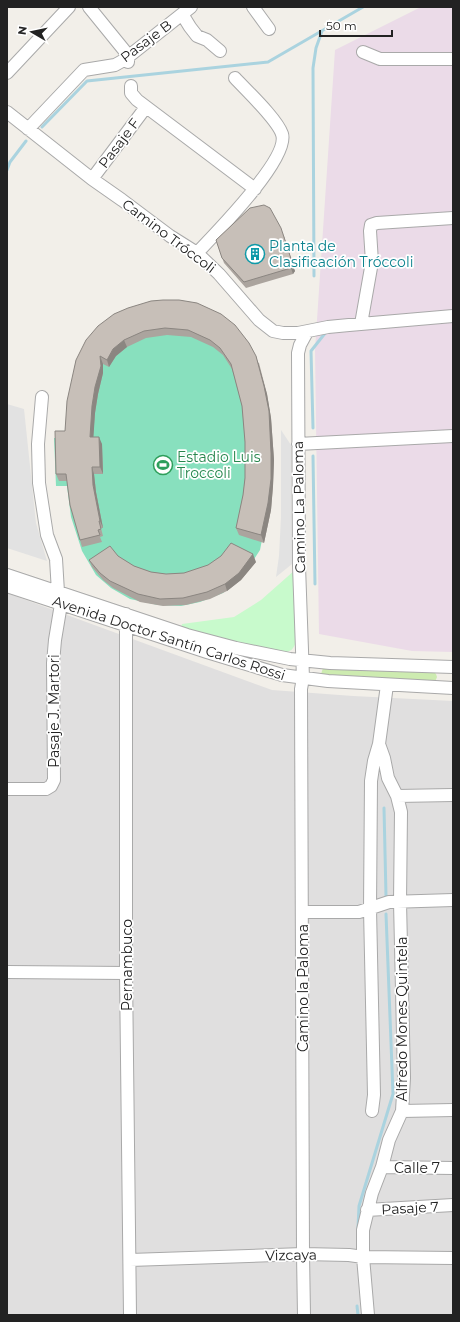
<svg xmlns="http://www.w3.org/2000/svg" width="460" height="1322" font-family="Montserrat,sans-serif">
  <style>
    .residential { fill: #e0dfdf }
    .industrial { fill: #ebdbe8 }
    .grass { fill: #cdebb0 }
    .park { fill: #c8facc }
    .pitch { fill: #88e0be }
    .parking { fill: #e2e2e2 }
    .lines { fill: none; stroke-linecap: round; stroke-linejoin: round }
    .stream { stroke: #aad3df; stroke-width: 3 }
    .minor-casing { stroke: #a9a9a9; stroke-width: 14 }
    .minor { stroke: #fff; stroke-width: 12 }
    .wall { fill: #aba49e }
    .shaded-wall { fill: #8b8681 }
    .building { fill: #c7bfb8; stroke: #8b8681 }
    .labels { text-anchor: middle; stroke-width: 3.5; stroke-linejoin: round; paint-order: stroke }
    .street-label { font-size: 14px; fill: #222; stroke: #fff }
    .culture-label { font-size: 14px; fill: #0d838f; stroke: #fff; text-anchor: start }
    .leisure-label { font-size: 14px; fill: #27864d; stroke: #fff; text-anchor: start }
  </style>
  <rect width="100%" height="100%" fill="#f2efe9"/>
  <path class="residential" d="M7,593L272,690L353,696L453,701V1315H7Z"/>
  <path class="industrial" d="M421,7H453V652L412,651L319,634L315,350L335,50Z"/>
  <path class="grass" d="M323,668L434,672L436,674L437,677L435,682L325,678L321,674Z"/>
  <path class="park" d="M295,570L296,641C294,649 291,652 282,653L234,644L181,628L182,624L234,617L261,600Z"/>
  <path class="pitch" d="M226,325L270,499L260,550L243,576L223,593L200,602L181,606L158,605L130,599L111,588L96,575L82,551L71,517L67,486H56L54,438H67L90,343Z"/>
  <path class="parking" d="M7,404L24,409L36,523L47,561L7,548Z
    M281,430L291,445L292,564L276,577L279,556L281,517Z"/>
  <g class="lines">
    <path class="stream" d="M42,127L87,81L268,62L363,7
      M7,170L10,162L26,141
      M314,276L313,68L316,48L322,31
      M313,428L311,351L326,332
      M313,456L315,584
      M384,808L386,896
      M358,1228L359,1206L393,1094L386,914
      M357,1306L358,1315"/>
    <defs>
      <path id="minor" d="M89,7L128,55V62
        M253,7L269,29
        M182,14L190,27L197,36L207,40L220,51
        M363,52L380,59H453
        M7,73L69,7
        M131,86V93L137,100L255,189
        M7,112L92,179L122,200L170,236L197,253L219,274L259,320L273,331L283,333H298L328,327L349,325L453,316
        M28,129L84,70L115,65L124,60L191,7
        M92,179L146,107
        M197,253C214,235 290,158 282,134C277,119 247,91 235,78
        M361,324L372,262L370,231L371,225L377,223L453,218
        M298,444L453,436
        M7,575L187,635L236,648L290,659L330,663L453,667
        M7,586L207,652L282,675L328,681L453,688
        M126,614V973L130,1315
        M7,789H46L51,786L54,780L53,663L55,640L61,604L58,592L56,559L47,535L39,483L38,444L42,397
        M397,796L453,795
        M303,912H359L389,902L453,900
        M7,972L126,973
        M372,1111L374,1095L370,909L371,781L374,761L379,744
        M402,1111L453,1110
        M382,1167L453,1168
        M367,1210L453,1205
        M130,1260L303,1254L349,1255L363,1257L453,1258
        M304,1315L303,1254L301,689L303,678L299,566L298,353L300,345L307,332
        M368,1315L363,1257V1230L372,1193L382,1167L389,1140L402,1111L404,1078L400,902L401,812L397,796L388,778L384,758L379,744L387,685"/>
    </defs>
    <use href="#minor" class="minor-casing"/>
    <use href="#minor" class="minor"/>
  </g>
  <path class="wall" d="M250,208L295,271L293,274L246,288L224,263L216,240Z
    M151,301L259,363L267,394L271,418L274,460L273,486L271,510L264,543L239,535L236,528L243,495L245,478V442L242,406L232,369L223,355L213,347L191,337L167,335L146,338L127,347L116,356L109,367L103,364V373L98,394L95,413L93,437L102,444L103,474H94L96,492L103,528H101L103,536L100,537L102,542L82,547L80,540L67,481H59L56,474L65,431L76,360Z
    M118,556L134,566L151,572L166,574L184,573L256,562L241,580L227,591L210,599L186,605L163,606L140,602L113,588L103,580L92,567L89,560Z"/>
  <path class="shaded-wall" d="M283,233L295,271L293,274L291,268Z
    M124,340L127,347L116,356L109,367L107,360L113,349Z
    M100,356L103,364V373L98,394L95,413L93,444L90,437L92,406Z
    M256,356L267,394L271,418L274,460L273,486L271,510L264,543L261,535Z
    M99,437L102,444L103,474L100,467Z
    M92,467L94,474L96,492L103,528L100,521L93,485Z
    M253,554L256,562L241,580L227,591L225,584Z"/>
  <path class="building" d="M264,205L270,208L281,228L293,265L291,268L244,282L222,258L216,240L250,208Z
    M163,300H179L197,303L221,314L235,325L249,343L256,356L264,386L269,411L271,453V479L268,503L261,535L236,528L243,495L245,478V442L242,406L231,364L220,348L210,340L188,330L165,328L144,331L124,340L113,349L107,360L100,356L101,366L95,387L92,406L90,437H99L100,467H92L93,485L100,521H99L101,529L98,530L100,535L80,540L70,505L66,474H56L55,431H65L67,401L76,360L86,340L98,326L114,314L128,308L151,301Z
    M231,543L253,554L239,573L225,584L207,592L183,598L160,599L138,594L110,581L100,573L89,560L110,546L118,556L134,566L151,572L166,574L184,573L208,565L221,556Z"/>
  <defs>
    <symbol id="building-ring" viewBox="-11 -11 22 22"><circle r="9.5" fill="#fff" stroke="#0f9aa8" stroke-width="1.5"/><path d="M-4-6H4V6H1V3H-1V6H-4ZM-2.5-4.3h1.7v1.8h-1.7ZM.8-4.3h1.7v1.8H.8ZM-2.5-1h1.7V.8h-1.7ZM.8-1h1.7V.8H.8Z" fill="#0f9aa8"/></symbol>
    <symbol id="stadium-ring" viewBox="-11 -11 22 22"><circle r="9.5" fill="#fff" stroke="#2e9e5b" stroke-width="1.5"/><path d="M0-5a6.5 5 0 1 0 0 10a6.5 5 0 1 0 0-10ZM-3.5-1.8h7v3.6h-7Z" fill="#2e9e5b"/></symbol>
  </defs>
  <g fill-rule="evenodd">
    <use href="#building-ring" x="244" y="243" width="22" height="22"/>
    <use href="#stadium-ring" x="152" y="454" width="22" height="22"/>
  </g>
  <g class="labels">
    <g class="street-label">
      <text transform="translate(146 41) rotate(-37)" y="5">Pasaje B</text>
      <text transform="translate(119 143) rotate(-53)" y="5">Pasaje F</text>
      <text transform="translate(169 236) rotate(37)" y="5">Camino Tróccoli</text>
      <text transform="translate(299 507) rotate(-91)" y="5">Camino La Paloma</text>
      <text transform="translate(169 638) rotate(18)" y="5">Avenida Doctor Santín Carlos Rossi</text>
      <text transform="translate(54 711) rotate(-90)" y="5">Pasaje J. Martori</text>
      <text transform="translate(127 965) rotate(-90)" y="5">Pernambuco</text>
      <text transform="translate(303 988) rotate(-90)" y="5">Camino la Paloma</text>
      <text transform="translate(402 1019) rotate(-90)" y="5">Alfredo Mones Quintela</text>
      <text x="417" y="1173">Calle 7</text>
      <text transform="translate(410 1208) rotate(-3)" y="5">Pasaje 7</text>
      <text transform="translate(291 1255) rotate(-1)" y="5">Vizcaya</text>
    </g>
    <g class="culture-label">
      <text x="269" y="251">Planta de<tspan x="269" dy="16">Clasificación Tróccoli</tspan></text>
    </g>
    <g class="leisure-label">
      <text x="177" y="462">Estadio Luis<tspan x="177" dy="16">Troccoli</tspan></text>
    </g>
  </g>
  <rect width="460" height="1322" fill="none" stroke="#222222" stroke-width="16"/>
  <g transform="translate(32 32) rotate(279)" stroke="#ffffff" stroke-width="3" paint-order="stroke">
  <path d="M0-3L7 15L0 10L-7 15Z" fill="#222222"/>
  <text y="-6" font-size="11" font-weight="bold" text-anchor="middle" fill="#222222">N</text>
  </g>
  <path d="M320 30v6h72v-6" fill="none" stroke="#222222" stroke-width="2"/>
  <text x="326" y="30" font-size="12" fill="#222222" stroke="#ffffff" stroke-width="3" paint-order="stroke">50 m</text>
</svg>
